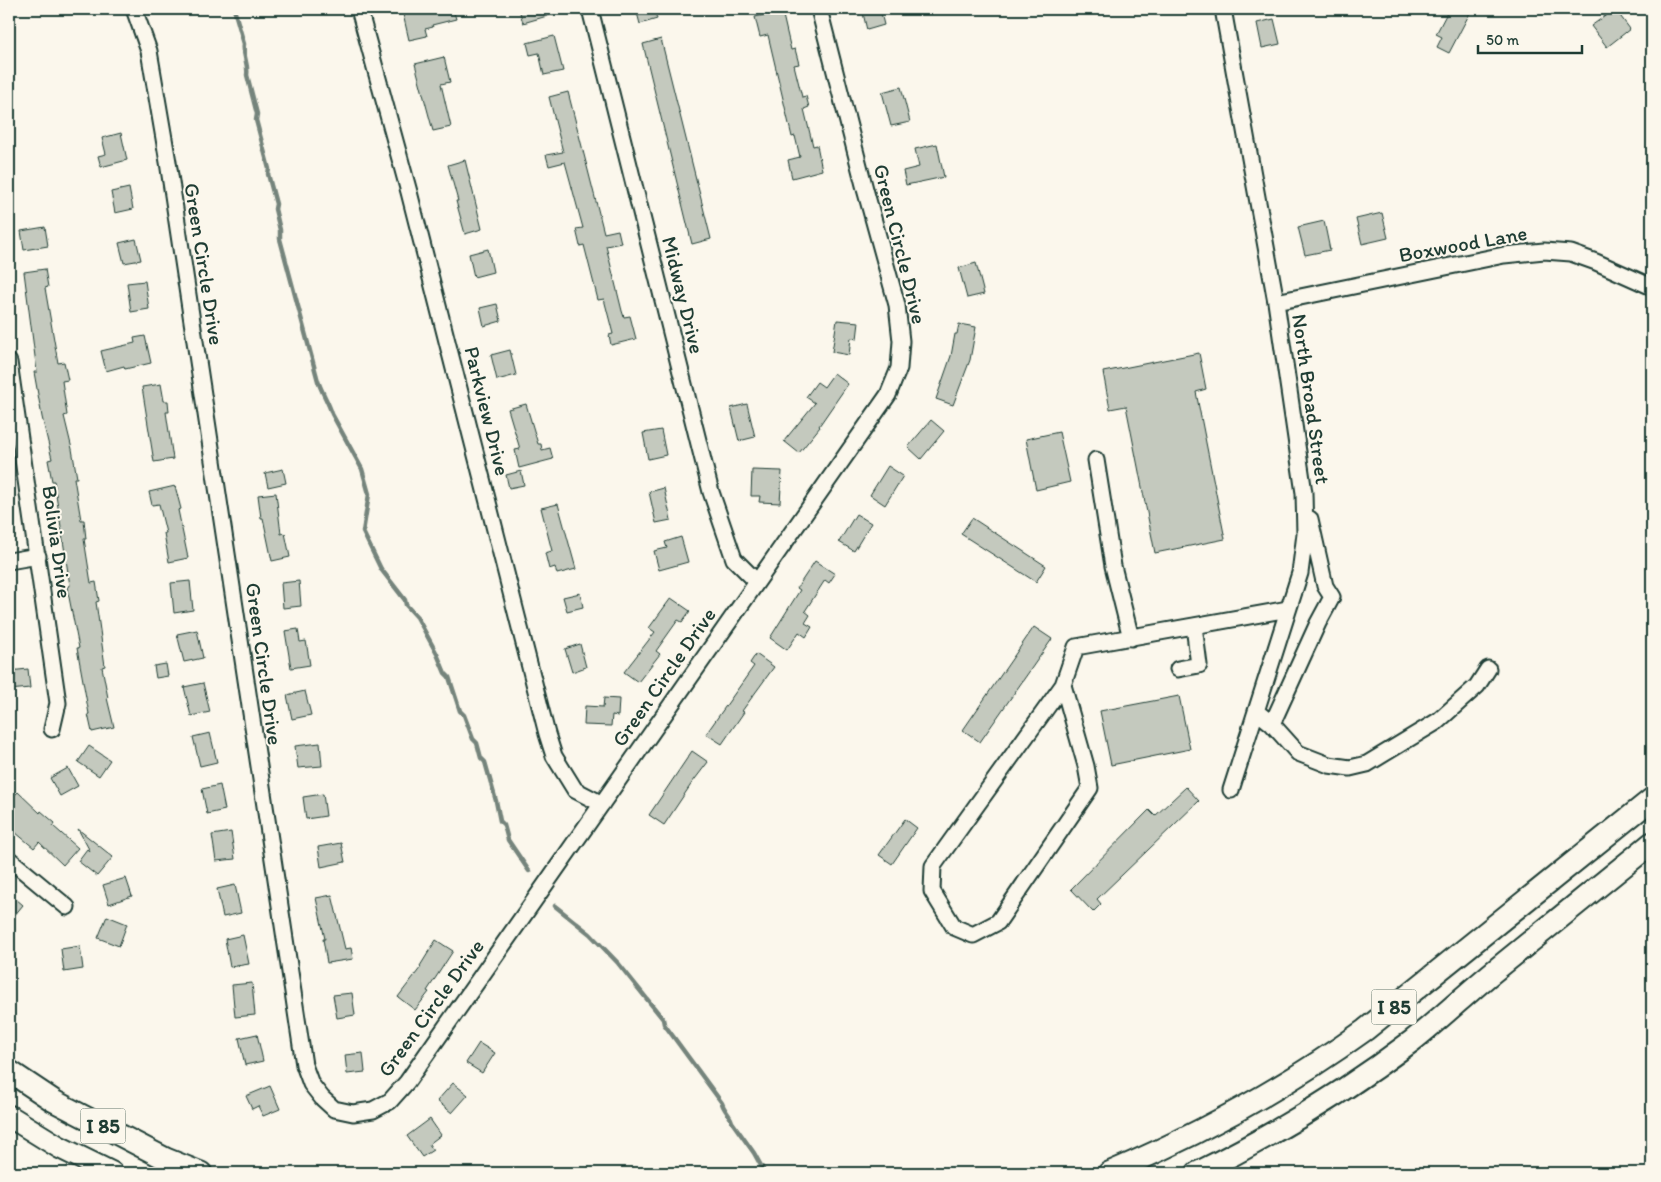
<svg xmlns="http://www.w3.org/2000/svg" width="1661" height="1182" font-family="Itim,sans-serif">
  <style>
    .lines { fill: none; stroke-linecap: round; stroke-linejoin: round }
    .stream { stroke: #74847b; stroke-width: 4.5 }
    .building { fill: #c4c9be; stroke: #1f3d34 }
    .minor-casing { stroke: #1f3d34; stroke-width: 19 }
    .highway-casing { stroke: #1f3d34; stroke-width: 25 }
    .minor { stroke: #fbf7ec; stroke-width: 15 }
    .highway { stroke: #fbf7ec; stroke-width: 21 }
    .labels { text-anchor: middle; stroke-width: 4; stroke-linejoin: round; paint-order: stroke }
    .shield { fill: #fbf7ec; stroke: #61756b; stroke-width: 1 }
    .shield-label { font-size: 20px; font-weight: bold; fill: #1f3d34 }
    .street-label { font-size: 21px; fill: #1f3d34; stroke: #fbf7ec }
  </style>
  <rect width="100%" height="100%" fill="#fbf7ec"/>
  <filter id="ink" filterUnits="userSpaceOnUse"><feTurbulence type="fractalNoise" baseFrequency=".02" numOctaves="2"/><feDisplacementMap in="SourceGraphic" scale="10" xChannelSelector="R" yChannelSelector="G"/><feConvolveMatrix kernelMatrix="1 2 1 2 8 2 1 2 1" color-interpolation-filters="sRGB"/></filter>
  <g filter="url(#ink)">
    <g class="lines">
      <path class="stream" d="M234,9L244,44C242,55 249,64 247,75L257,114L256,120L269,169L268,174L276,204L275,209L280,230V239L318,381C322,393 329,403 332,414L362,469L369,494L363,532L381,569L405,600L406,605L417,617L437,654L445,673L449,677L460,711L464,715L473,739L477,743L481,758L485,762L496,801L500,821L504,825L508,840L529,871
        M555,906L590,934L618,963L663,1019L664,1024L722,1103C724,1111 730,1114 732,1122L754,1153L765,1173"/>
    </g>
    <path class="building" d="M426,9H453L456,19L432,25L433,27L425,29L427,36L409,40L403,14Z
      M519,9H561V12L523,23Z
      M636,9H654L657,19L640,24Z
      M862,9H880L884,25L867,30Z
      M1449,9H1472L1449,53L1437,47L1442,37L1436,34Z
      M1615,9L1630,29L1607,47L1591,26Z
      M782,11L791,50L795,49L799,64L794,65L802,97L806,96L809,107L804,109L813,146L817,145L822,170L792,178L788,160L800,157L795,136L792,137L768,35L760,37L755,17Z
      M1274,19L1280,44L1262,48L1257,23Z
      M554,36L563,71L544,75L539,53L530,55L527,43Z
      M661,39L711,239L692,244L643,44Z
      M444,57L450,82L441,84L451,127L433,131L415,64Z
      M901,87L910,122L891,126L882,92Z
      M568,92L604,233L618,230L621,243L606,246L622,311L624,317L630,316L636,339L611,345L609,335L613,334L604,299L598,300L584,245L580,246L576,229L583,228L565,162L549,166L546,155L563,152L549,97Z
      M121,133L127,160L101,167L98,156L106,154L102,138Z
      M937,144L944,177L906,185L903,171L919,167L915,149Z
      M465,160L482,229L465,234L456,201H458L448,165Z
      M129,188L133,209L115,213L111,192Z
      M1382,213L1388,238L1362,244L1356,219Z
      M1324,221L1330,250L1305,255L1298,227Z
      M45,227L48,246L24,250L21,231Z
      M136,239L141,260L124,263L119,243Z
      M488,249L493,272L474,277L469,254Z
      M976,263L984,294L967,298L959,268Z
      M45,269L48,287L45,288L58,363L64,362L68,380L62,381L67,415L64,416L72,449L77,478H74L81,520H84L86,539H84L91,583L96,582L99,601L96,602L105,666L102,667L108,698H107L114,727L92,732L88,714H89L77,648H79L67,587L70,586L54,481H52L48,460L52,459L42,417L34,372H37L24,272Z
      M145,281L149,309L131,312L127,283Z
      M497,304L501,321L484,326L480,308Z
      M837,320L859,322L857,339L851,338L849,355L832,352Z
      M959,324L976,327L970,360L953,405L936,399L951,356L955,334H957Z
      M145,336L151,363L125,369L124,366L106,371L101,351L135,343L134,338Z
      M510,350L516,375L497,380L491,355Z
      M1199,353L1206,389L1196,392L1225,539L1155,553L1126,406L1110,409L1103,372Z
      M834,373L848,384L819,426L820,427L799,453L784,441L815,403L806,397L817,382L824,387Z
      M161,384L164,401H168L169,412H166L173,459L154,462L142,387Z
      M526,404L538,444H541L542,450L550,448L553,459L519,468L515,450L520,449L508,409Z
      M747,404L755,437L739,441L731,408Z
      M931,420L944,431L921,459L908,447Z
      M661,430L666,455L648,459L643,433Z
      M1059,432L1070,482L1036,490L1026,439Z
      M888,466L903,476L885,505L870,495Z
      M283,469L286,483L268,487L265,473Z
      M752,470L782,471L780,503L759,502L760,496H751Z
      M521,471L524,485L509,488L506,475Z
      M175,486L181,509L178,510L188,558L169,562L164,533H166L159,504L152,505L149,492Z
      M664,488L671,520L656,523L649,492Z
      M276,493L281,534L285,533L290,557L272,561L263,518H261L258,495Z
      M558,504L576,569L557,574L555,567L549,569L545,553L552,551L541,508Z
      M856,514L871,523L854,551L839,542Z
      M972,518L1046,566L1036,582L961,534Z
      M681,537L688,562L659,570L654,551L667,548L665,542Z
      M815,561L835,574L829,583L825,580L805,611L810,615L805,623L812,627L806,637L799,632L787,650L770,638L800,590L797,588Z
      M190,581L193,610L174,613L171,583Z
      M299,581L301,606L283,608L281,583Z
      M580,593L583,607L567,611L563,597Z
      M671,598L690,611L682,622L678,620L656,651L660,654L638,682L624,672L655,632L649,628Z
      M1034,627L1052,639L980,742L963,730Z
      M298,629L300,642L306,641L310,665L291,668L285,631Z
      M197,630L203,658L184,662L177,634Z
      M580,644L586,667L572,672L565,649Z
      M756,654L774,667L742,711L744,712L722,744L706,734L754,666L750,663Z
      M166,664L168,676L156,678L154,666Z
      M28,669L30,688L9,690V671Z
      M203,683L210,712L191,716L184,687Z
      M305,691L311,715L292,719L287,695Z
      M1179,696L1190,749L1111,765L1100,711Z
      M604,698L619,699L618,716L612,715L611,726L584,725L585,706L603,707Z
      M210,733L217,762L200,766L193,737Z
      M320,743L322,766L298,768L295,746Z
      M89,746L110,760L99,776L78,762Z
      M692,751L708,762L692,783L664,825L649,815Z
      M68,768L78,786L60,796L50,778Z
      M220,785L225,810L207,814L202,789Z
      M1186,787L1199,801L1097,899L1101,904L1093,912L1071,889L1149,810L1155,816Z
      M18,792L40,813L41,811L55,823L53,826L78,848L63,865L39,842L34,848L9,827V801Z
      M323,794L326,816L306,819L303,797Z
      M905,819L917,828L892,864L879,855Z
      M78,829L113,857L97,876L78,861L87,849L90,851Z
      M231,832L235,859L216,861L212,835Z
      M341,843L345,862L321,867L318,847Z
      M126,878L132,896L109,904L103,885Z
      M235,885L241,913L223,917L217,889Z
      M9,893L23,905L9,922Z
      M332,895L345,949L351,948L353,959L327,963L323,939H325L316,898Z
      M107,916L127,924L119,946L98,938Z
      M243,935L249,964L230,967L225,939Z
      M436,940L453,951L427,991L429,992L415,1010L398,997L421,967L420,966Z
      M80,946L83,969L64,972L61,949Z
      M252,983L255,1015L235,1017L232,985Z
      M352,993L355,1015L337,1018L333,995Z
      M257,1034L263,1061L245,1065L239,1038Z
      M479,1043L495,1053L482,1073L466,1063Z
      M363,1053L365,1072L347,1074L345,1055Z
      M453,1083L468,1095L452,1113L437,1101Z
      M270,1086L280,1109L263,1116L258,1106L252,1109L246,1096Z
      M430,1119L441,1135L429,1144L433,1150L422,1157L407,1136Z"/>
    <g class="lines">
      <defs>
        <path id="minor" d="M134,9L149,51L168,162L304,1065L311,1084L322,1098L334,1109L353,1113L373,1110L390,1101L407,1082L888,395L899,368L901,341L897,305L865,189L819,9
          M359,9L409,192L547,734L554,756L575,790L602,804
          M590,9L711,492L734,559L757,582
          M1223,9L1276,302L1304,493L1305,534L1300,573L1231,790
          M1276,302L1504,255L1544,251L1571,253L1596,262L1652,287
          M9,362L58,703L52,729
          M1096,460L1113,566L1131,638
          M9,561L38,556
          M1178,669L1199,665L1194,626
          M1063,685L1086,766L1090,788L998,922L973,935L954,927L932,891L933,866L1063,685L1076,647L1288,609
          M1256,711L1272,724L1298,753L1329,765L1350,768L1367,764L1438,721L1477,686L1488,669
          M1272,724L1318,623L1332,597L1325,586L1310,519
          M9,859L67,907"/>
        <path id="highway" d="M9,1071L54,1101L166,1159L201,1173
          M9,1116L59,1147L112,1173
          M1109,1173C1200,1134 1285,1088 1365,1030L1652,799
          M1197,1173C1272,1136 1345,1092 1412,1041C1440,1019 1466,994 1493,972C1546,929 1599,886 1652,843"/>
      </defs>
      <use href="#minor" class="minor-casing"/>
      <use href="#highway" class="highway-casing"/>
      <use href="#minor" class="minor"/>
      <use href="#highway" class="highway"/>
    </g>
  </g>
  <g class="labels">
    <g class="shield">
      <rect x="1371.5" y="989.5" width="45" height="35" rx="4"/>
      <rect x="80.5" y="1108.5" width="45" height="35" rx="4"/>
    </g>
    <g class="shield-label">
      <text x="1394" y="1014">I 85</text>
      <text x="103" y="1133">I 85</text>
    </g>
    <g class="street-label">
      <text transform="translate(900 244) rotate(76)" y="7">Green Circle Drive</text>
      <text transform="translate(1463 244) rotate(-10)" y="7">Boxwood Lane</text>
      <text transform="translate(204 264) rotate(81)" y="7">Green Circle Drive</text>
      <text transform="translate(683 295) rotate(76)" y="7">Midway Drive</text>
      <text transform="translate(1311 399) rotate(82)" y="7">North Broad Street</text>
      <text transform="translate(487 411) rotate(76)" y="7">Parkview Drive</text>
      <text transform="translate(57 542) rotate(82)" y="7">Bolivia Drive</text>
      <text transform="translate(264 664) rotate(82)" y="7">Green Circle Drive</text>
      <text transform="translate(664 677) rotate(-55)" y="7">Green Circle Drive</text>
      <text transform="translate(431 1008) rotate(-54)" y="7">Green Circle Drive</text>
    </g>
  </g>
  <rect width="1661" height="1182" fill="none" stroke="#fbf7ec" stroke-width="30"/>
  <rect x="15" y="15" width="1631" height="1152" fill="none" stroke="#1f3d34" stroke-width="2" filter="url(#ink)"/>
  <path d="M1478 45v8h104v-8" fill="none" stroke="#1f3d34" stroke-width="2.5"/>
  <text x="1486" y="45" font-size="15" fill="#1f3d34" stroke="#fbf7ec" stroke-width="4" paint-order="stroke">50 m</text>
</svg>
